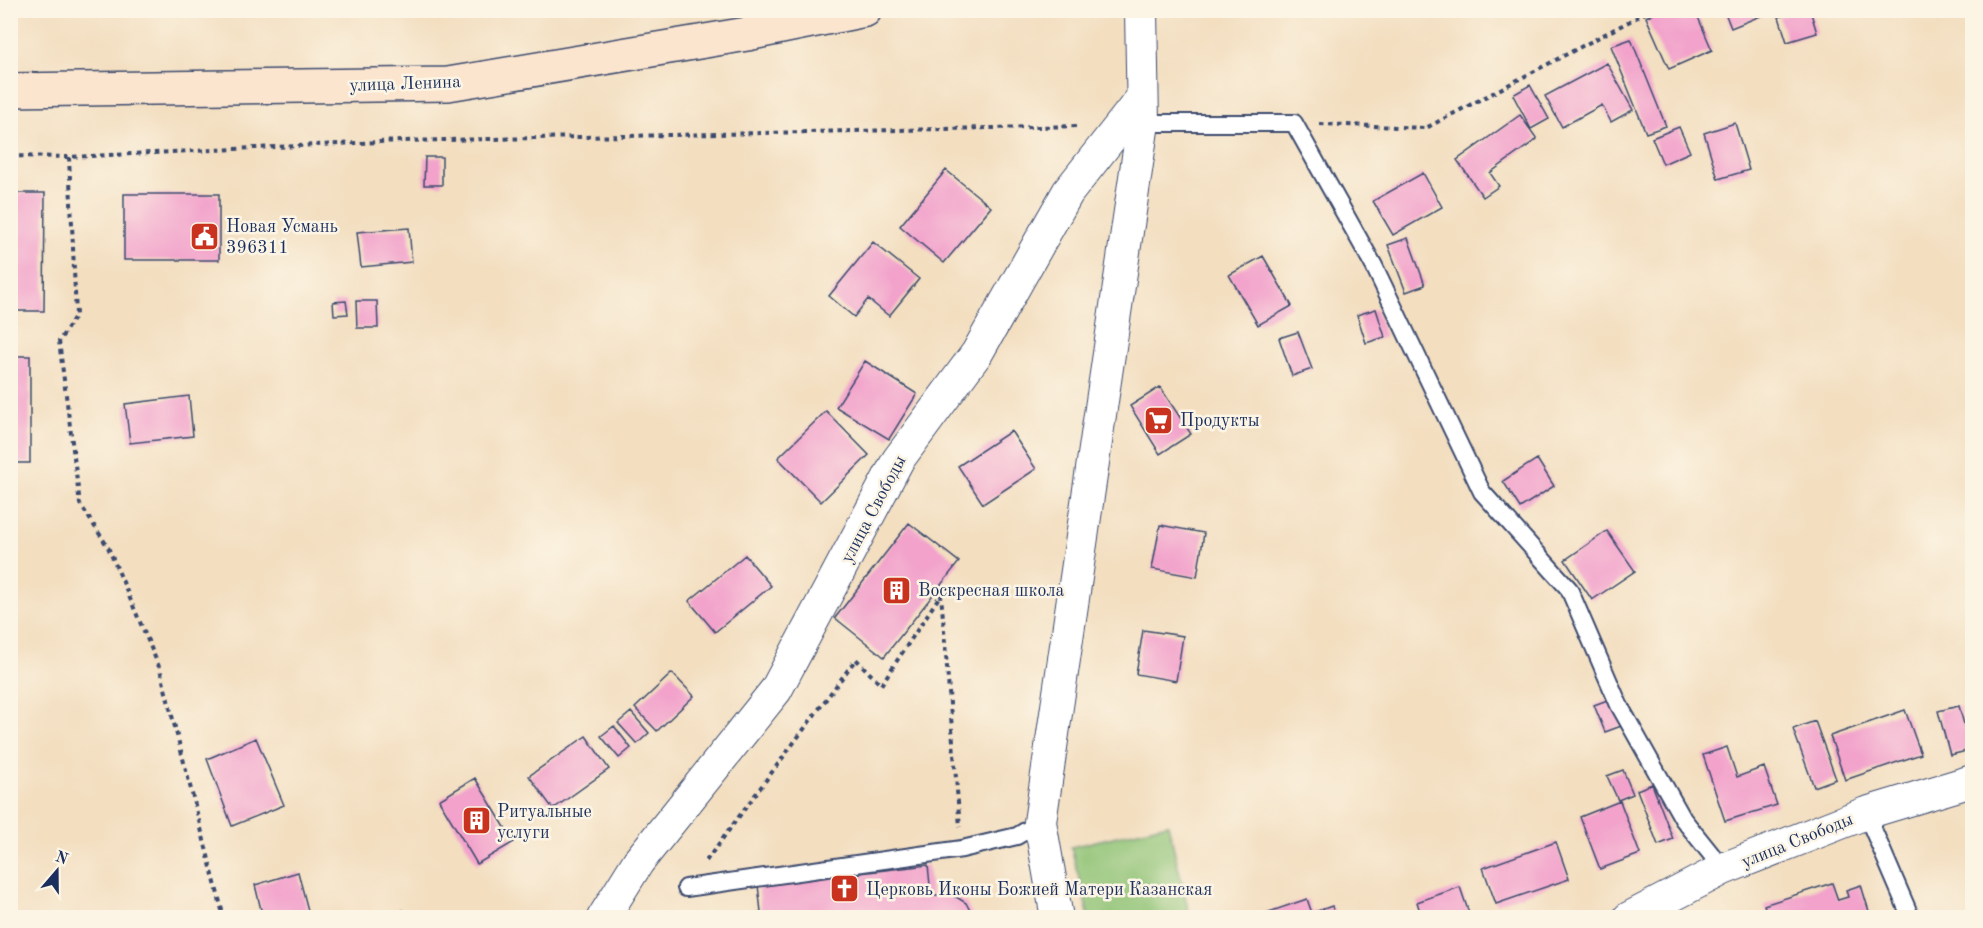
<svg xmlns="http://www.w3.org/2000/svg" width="1983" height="928" font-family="'Old Standard TT',serif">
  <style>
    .green { fill: #8fc274; stroke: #557869; stroke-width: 1.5 }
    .building { fill: #f2a2cb }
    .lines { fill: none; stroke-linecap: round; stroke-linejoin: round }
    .service-casing { stroke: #3b496d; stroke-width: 20 }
    .minor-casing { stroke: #3b496d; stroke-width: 34 }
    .secondary-casing { stroke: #3b496d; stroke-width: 36 }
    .path { stroke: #3b496d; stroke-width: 4; stroke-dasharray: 4.5 4.5; stroke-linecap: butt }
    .service { stroke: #fff; stroke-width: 16 }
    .minor { stroke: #fff; stroke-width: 32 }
    .secondary { stroke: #fbe5cf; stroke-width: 33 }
    .labels { text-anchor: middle; stroke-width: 5; stroke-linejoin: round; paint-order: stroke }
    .street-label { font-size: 18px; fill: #1b2f5e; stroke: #fcf5e5 }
    .poi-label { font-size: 18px; fill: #1b2f5e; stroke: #fcf5e5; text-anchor: start }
  </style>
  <rect width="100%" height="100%" fill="#fcf5e5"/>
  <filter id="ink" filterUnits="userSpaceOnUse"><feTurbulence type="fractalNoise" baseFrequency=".0167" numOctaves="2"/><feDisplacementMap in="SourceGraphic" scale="12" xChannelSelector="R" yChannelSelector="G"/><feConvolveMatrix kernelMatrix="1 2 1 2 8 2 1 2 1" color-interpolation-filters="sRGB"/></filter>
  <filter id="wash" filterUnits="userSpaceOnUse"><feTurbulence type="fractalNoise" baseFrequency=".008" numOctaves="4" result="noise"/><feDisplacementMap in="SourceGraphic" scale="24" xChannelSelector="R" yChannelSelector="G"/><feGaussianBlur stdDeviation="1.35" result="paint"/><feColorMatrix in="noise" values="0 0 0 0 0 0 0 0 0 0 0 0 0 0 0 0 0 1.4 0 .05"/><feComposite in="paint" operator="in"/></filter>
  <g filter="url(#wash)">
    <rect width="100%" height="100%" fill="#f3dec0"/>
    <path class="green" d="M1168,824L1190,917H1089L1071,847Z"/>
    <g id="blocks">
      <path class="building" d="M1659,10H1695L1712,50L1669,69L1646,17Z
        M1724,10H1773V11L1731,28Z
        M1800,10H1810L1817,33L1787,42L1779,17Z
        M1631,39L1666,126L1646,133L1611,46Z
        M1607,63L1633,110L1611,122L1602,105L1562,127L1545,96Z
        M1530,85L1549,119L1531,129L1513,95Z
        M1520,115L1537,139L1490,173L1499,186L1483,197L1457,160Z
        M1735,123L1749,170L1718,179L1704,133Z
        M1679,127L1690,152L1663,164L1652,138Z
        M425,157H442V185H424Z
        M946,170L991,207L944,263L900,226Z
        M1423,173L1442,207L1393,235L1373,201Z
        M10,193H45L44,311H10Z
        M124,194H219V260H124Z
        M409,228L412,262L361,267L357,232Z
        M1408,238L1425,285L1406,292L1388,245Z
        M873,242L919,279L889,316L868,299L854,317L829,296Z
        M1263,256L1292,306L1258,325L1229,275Z
        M346,301L348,314L334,315L333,302Z
        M356,301H377L378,328H357Z
        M1376,309L1385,337L1366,343L1357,315Z
        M1298,332L1312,369L1292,376L1279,338Z
        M10,356H30V463H10Z
        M865,361L917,394L889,439L836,407Z
        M1160,387L1191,434L1160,454L1130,406Z
        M189,396L193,436L130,443L125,404Z
        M826,411L869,455L821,502L778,458Z
        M1011,431L1036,469L983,504L958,466Z
        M1537,459L1554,486L1520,508L1503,481Z
        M909,523L959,562L884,657L835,618Z
        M1160,525L1204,533L1197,577L1152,569Z
        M1607,531L1635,571L1592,600L1565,560Z
        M745,555L771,586L715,632L689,601Z
        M1143,630L1183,636L1176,681L1136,674Z
        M672,673L694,696L657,731L635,708Z
        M1613,698L1624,725L1605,732L1594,705Z
        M1959,706L1971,750L1950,755L1938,711Z
        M1905,710L1921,754L1845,780L1830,736Z
        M631,712L649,733L637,744L618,723Z
        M1815,721L1836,779L1814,787L1793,729Z
        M614,726L631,748L619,758L601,736Z
        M586,736L609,769L553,809L529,776Z
        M256,738L284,805L232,826L207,759Z
        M1727,747L1737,777L1764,767L1777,805L1725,821L1703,755Z
        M1623,770L1633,794L1618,800L1607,776Z
        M475,778L514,842L477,864L439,800Z
        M1652,784L1673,839L1658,845L1637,790Z
        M1620,801L1640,854L1600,869L1580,817Z
        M1556,842L1569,879L1496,904L1483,868Z
        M928,865L931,895H951L958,898L966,903L974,918H725L761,912L758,885Z
        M298,872L310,918H263L255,885Z
        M1832,883L1838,900L1848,897L1846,890L1861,885L1871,918H1769L1764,905Z
        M1460,887L1470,916L1422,918L1417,902Z
        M1307,899L1312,913L1332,906L1336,918H1251Z
        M403,910L406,918H386V917Z"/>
    </g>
  </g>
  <g filter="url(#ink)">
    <use href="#blocks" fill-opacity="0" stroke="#3b496d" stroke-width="1.5"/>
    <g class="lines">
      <defs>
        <path id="service" d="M1143,123H1294L1374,266L1482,492L1569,589L1619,705L1683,819L1723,869
          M1866,813L1911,918
          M686,888L962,849L1017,836L1040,822"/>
        <path id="minor" d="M603,918L638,862L776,690L898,460L977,353L1068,192L1142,98
          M1057,918L1040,822L1143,123L1141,10
          M1629,918L1723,869L1866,813L1972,781"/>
        <path id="secondary" d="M10,90L448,84L747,34L865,10"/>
      </defs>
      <use href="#service" class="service-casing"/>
      <use href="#minor" class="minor-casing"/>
      <use href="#secondary" class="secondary-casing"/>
      <path class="path" d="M1320,124L1426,128L1651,10
        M10,156L69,157L400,141L1080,126
        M69,157L76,315L59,341L80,504L108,547L160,669L224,918
        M706,861L856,659L881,685L941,594L960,827"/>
      <use href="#service" class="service"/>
      <use href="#minor" class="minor"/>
      <use href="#secondary" class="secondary"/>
    </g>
  </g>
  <defs>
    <symbol id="civic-square" viewBox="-11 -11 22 22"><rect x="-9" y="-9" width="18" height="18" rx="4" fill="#c8321e" stroke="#fcf5e5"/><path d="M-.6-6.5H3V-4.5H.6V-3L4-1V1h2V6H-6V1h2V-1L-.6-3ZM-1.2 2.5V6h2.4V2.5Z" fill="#fff"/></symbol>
    <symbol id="supermarket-square" viewBox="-11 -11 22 22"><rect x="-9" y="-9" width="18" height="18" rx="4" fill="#c8321e" stroke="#fcf5e5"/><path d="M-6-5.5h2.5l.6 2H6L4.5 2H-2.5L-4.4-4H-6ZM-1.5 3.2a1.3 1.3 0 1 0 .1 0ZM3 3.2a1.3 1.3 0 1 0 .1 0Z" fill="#fff"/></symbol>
    <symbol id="building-square" viewBox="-11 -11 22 22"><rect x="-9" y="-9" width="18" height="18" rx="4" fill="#c8321e" stroke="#fcf5e5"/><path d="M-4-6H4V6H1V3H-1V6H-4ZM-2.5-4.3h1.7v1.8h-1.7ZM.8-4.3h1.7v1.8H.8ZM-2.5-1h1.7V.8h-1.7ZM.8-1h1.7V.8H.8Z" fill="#fff"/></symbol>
    <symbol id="church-square" viewBox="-11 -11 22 22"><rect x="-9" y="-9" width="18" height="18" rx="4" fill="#c8321e" stroke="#fcf5e5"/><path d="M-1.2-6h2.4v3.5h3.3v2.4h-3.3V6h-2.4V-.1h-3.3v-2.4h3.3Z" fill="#fff"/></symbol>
  </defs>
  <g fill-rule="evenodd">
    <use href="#civic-square" x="188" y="220" width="33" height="33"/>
    <use href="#supermarket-square" x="1142" y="404" width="33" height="33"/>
    <use href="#building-square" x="880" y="574" width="33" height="33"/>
    <use href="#building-square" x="460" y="804" width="33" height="33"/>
    <use href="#church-square" x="828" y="872" width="33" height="33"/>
  </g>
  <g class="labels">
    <g class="street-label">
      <text transform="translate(405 83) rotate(-2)" y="6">улица Ленина</text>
      <text transform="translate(873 509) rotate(-62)" y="6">улица Свободы</text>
      <text transform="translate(1797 840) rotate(-22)" y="6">улица Свободы</text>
    </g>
    <g class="poi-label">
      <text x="226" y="232">Новая Усмань<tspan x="226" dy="21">396311</tspan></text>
      <text x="1180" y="426">Продукты</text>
      <text x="918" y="596">Воскресная школа</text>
      <text x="497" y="817">Ритуальные<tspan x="497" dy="21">услуги</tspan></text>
      <text x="866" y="895">Церковь Иконы Божией Матери Казанская</text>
    </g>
  </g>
  <rect width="1983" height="928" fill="none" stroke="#fcf5e5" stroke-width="36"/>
  <g transform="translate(57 871) rotate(20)" stroke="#fcf5e5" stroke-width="4.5" paint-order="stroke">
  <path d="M0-4.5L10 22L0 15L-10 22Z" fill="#1b2f5e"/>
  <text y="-9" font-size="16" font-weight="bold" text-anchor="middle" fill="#1b2f5e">N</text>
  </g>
</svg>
